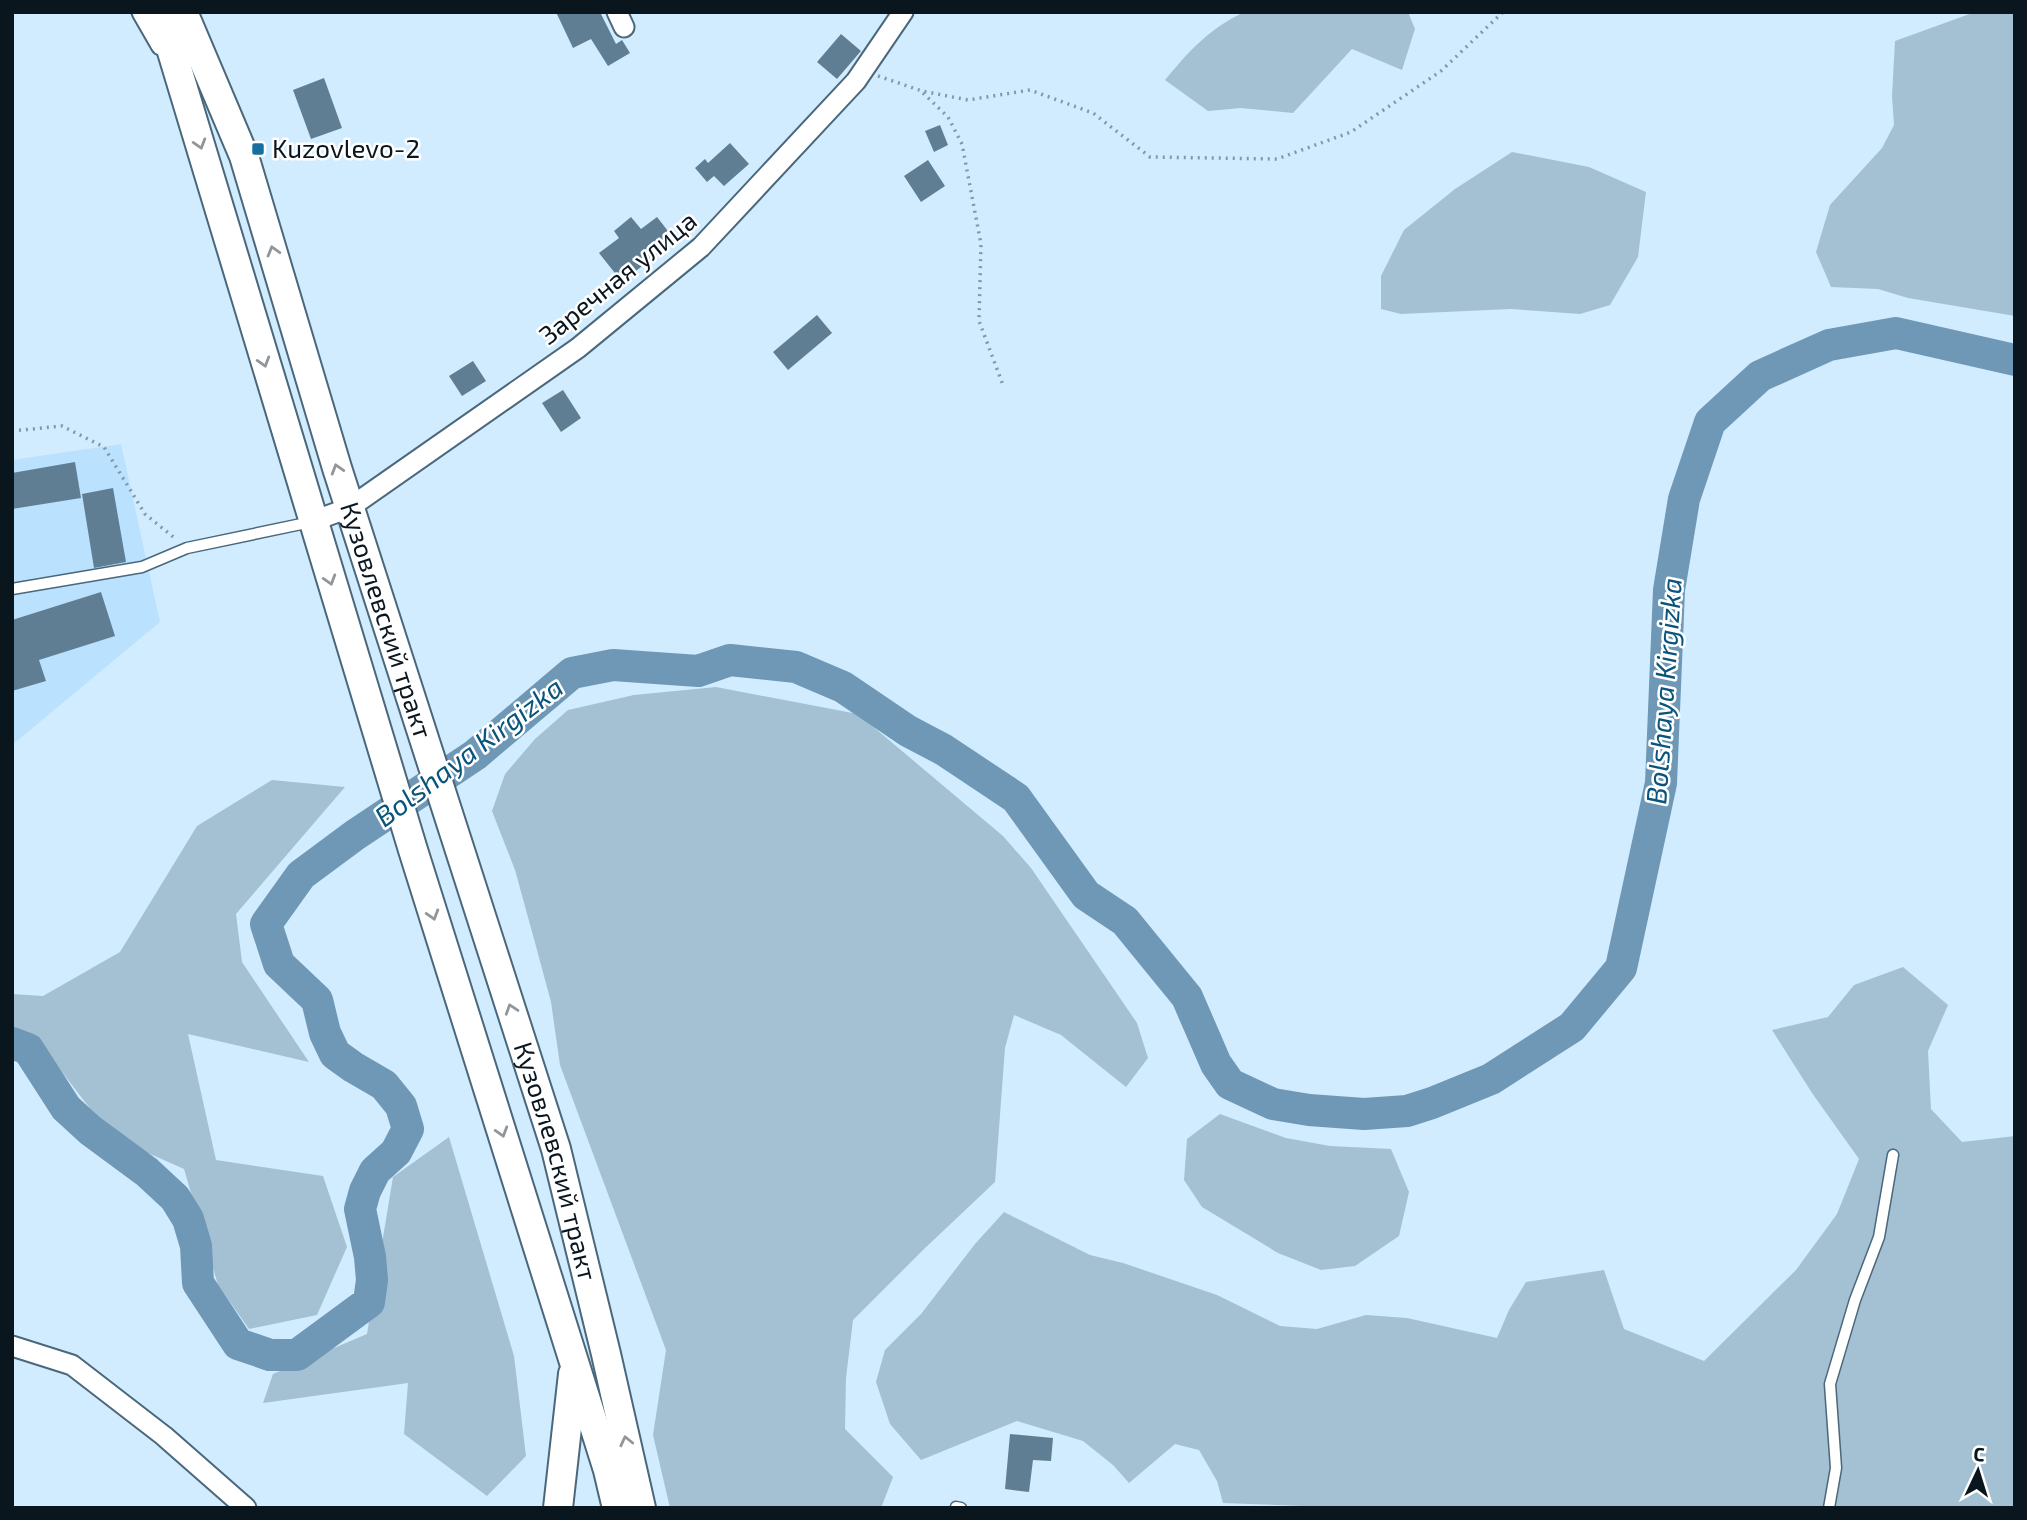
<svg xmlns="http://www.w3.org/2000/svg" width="2027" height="1520" font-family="'Exo 2',sans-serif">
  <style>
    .built { fill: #bae2fe }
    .green { fill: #a4c0d3 }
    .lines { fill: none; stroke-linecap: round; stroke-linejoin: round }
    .river { stroke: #6e98b5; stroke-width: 32 }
    .building { fill: #607e93 }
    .lane-casing { stroke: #4a677b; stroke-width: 13 }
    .street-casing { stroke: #4a677b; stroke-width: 23 }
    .secondary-casing { stroke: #4a677b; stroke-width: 32 }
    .path { stroke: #8298a6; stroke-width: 3.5; stroke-dasharray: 2 5; stroke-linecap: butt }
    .lane { stroke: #fff; stroke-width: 10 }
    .street { stroke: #fff; stroke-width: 19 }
    .secondary { stroke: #fff; stroke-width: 28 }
    .oneway { stroke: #91969a }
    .poi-dot { fill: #186f9f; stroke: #fff; stroke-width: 2.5 }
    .labels { text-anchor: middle; stroke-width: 5; stroke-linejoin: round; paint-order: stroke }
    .poi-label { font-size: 26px; fill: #0a161e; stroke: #fff; text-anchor: start }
    .street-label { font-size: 26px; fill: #0a161e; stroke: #fff }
    .water-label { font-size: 28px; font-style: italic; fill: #08547c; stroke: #fff }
  </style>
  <rect width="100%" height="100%" fill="#d1ecfe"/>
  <path class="built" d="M121,444L160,622L12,745V460Z"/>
  <path class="green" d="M1244,12H1408L1415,29L1402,70L1352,49L1293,113L1241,108L1208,111L1165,80C1191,49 1208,30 1244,12Z
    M1975,12H2015V316L1908,298L1878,289L1831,287L1816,252L1830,205L1882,148L1894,125L1892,96L1895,41Z
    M1512,152L1589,167L1646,192L1638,257L1610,305L1580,314L1511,309L1401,314L1381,309V276L1404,230L1455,189Z
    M716,687L858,714L1003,836L1031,868L1137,1023L1148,1058L1126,1087L1061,1035L1014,1015L1005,1048L995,1182L923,1250L853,1320L846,1378L845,1429L893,1477L881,1508H670L653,1435L666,1350L560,1065L551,1002L534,939L515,870L492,811L505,774L535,739L568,710L634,695Z
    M272,780L345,787L236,914L242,962L309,1062L188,1034L216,1160L323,1176L347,1247L317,1315L249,1329L218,1285L184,1169L112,1137L55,1063L12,1042V994L43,996L120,952L197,826Z
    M1903,967L1948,1005L1928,1051L1931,1109L1962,1142L2015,1136V1508H1355L1223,1503L1217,1481L1199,1450L1175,1444L1129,1483L1113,1465L1083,1441L1017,1421L921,1460L890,1424L876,1382L885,1350L921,1314L975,1244L1004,1212L1090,1255L1123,1263L1217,1295L1280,1326L1317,1329L1366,1315L1407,1318L1497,1338L1509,1310L1526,1282L1604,1270L1624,1329L1704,1361L1796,1270L1837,1214L1859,1159L1812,1093L1772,1030L1828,1017L1854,985Z
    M1220,1114L1286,1138L1330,1146L1391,1149L1409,1192L1399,1236L1355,1266L1321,1270L1278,1253L1202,1207L1184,1180L1187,1139Z
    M449,1137L514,1356L526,1456L487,1496L404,1434L408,1383L263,1403L273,1374L367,1334L393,1177Z"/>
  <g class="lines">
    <path class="river" d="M12,1043L28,1049L66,1108L90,1130L147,1172L175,1198L188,1219L196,1246L198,1283L238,1344L270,1355H297L369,1302L372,1280L370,1257L360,1209L365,1191L375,1171L396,1152L408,1129L401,1106L384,1085L353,1067L335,1054L325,1033L317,1000L279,964L266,924L301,875L355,835L475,755L572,673L613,665L698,671L730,660L796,667L843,687L908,731L944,750L1016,798L1086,895L1125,921L1187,997L1216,1064L1230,1084L1273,1104L1309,1110L1364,1114L1407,1111L1432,1103L1491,1079L1572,1027L1621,968L1661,783L1669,590L1684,499L1710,422L1760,376L1829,345L1896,333L2015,360"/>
  </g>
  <path class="building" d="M556,12H600L616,44L622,40L630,53L608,66L591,39L573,48Z
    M841,34L861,51L837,79L817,62Z
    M324,78L342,128L311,139L293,90Z
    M940,125L948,145L934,152L925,131Z
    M730,143L749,164L724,186L714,176L707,182L695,168L705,159L708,163Z
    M928,160L945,186L921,202L904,176Z
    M631,217L641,229L657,217L675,240L622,282L599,253L619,238L614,231Z
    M817,315L832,333L788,370L773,352Z
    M473,361L486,381L462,396L449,376Z
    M563,390L581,418L561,432L542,403Z
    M75,462L81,498L12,509V473Z
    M113,488L126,562L94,568L82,494Z
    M101,592L115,636L39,660L46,681L12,691V620Z
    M1010,1434L1053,1438L1051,1461L1033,1460L1029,1492L1005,1489Z"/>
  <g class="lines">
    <defs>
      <path id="lane" d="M12,589L142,567L187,548L311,522
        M956,1507L961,1508
        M1829,1508L1836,1468L1830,1384L1855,1300L1879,1237L1893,1155"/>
      <path id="street" d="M142,12L161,45
        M617,12L624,27
        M313,521L349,508L578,348L701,247L856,81L903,12
        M12,1346L72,1365L164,1436L246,1508"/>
      <g id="secondary">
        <path d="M160,12L413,850L608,1470L617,1508"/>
        <path id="s1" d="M183,12L244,156L337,468L556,1149L606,1354L641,1508"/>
        <path d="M558,1508L573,1374"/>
      </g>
    </defs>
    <use href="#lane" class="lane-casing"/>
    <use href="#street" class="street-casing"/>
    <use href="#secondary" class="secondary-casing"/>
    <path class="path" d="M878,76L922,91L968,100L1030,90L1093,113L1150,157L1277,159L1351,132L1441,71L1503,12
      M923,93L948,117L962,144L981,244L979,321L1003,385
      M12,431L62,426L104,447L145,514L177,540"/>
    <use href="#lane" class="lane"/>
    <use href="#street" class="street"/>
    <use href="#secondary" class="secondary"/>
  </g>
  <defs><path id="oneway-chevron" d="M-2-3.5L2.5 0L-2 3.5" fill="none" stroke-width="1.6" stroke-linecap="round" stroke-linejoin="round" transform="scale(1.75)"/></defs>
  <g class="oneway">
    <use href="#oneway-chevron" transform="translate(200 144) rotate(73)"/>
    <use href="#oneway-chevron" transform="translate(273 251) rotate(-106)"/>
    <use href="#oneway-chevron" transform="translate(264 362) rotate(73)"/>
    <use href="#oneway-chevron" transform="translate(337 469) rotate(-107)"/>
    <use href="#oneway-chevron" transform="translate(330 580) rotate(73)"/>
    <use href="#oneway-chevron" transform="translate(433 915) rotate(73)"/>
    <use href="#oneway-chevron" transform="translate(511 1009) rotate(-108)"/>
    <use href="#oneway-chevron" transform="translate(502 1132) rotate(73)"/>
    <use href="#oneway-chevron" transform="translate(626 1441) rotate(-103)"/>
  </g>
  <rect class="poi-dot" x="251" y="142" width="14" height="14" rx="3.5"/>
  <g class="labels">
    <g class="poi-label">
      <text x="272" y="158">Kuzovlevo-2</text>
    </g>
    <g class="street-label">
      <text transform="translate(618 278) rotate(-39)" y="9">Заречная улица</text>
      <text dy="9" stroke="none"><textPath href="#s1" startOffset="642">Кузовлевский тракт</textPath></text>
      <text dy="9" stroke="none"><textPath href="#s1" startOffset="1209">Кузовлевский тракт</textPath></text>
    </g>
    <g class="water-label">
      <text transform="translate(1664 691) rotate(-86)" y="10">Bolshaya Kirgizka</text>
      <text transform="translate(469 752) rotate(-37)" y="10">Bolshaya Kirgizka</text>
    </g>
  </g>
  <rect width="2027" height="1520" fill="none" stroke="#0a161e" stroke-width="28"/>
  <g transform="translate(1978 1471) rotate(4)" stroke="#ffffff" stroke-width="5" paint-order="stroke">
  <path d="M0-5L12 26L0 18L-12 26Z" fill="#0a161e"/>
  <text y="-10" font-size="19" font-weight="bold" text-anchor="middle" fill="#0a161e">С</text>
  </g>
</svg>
